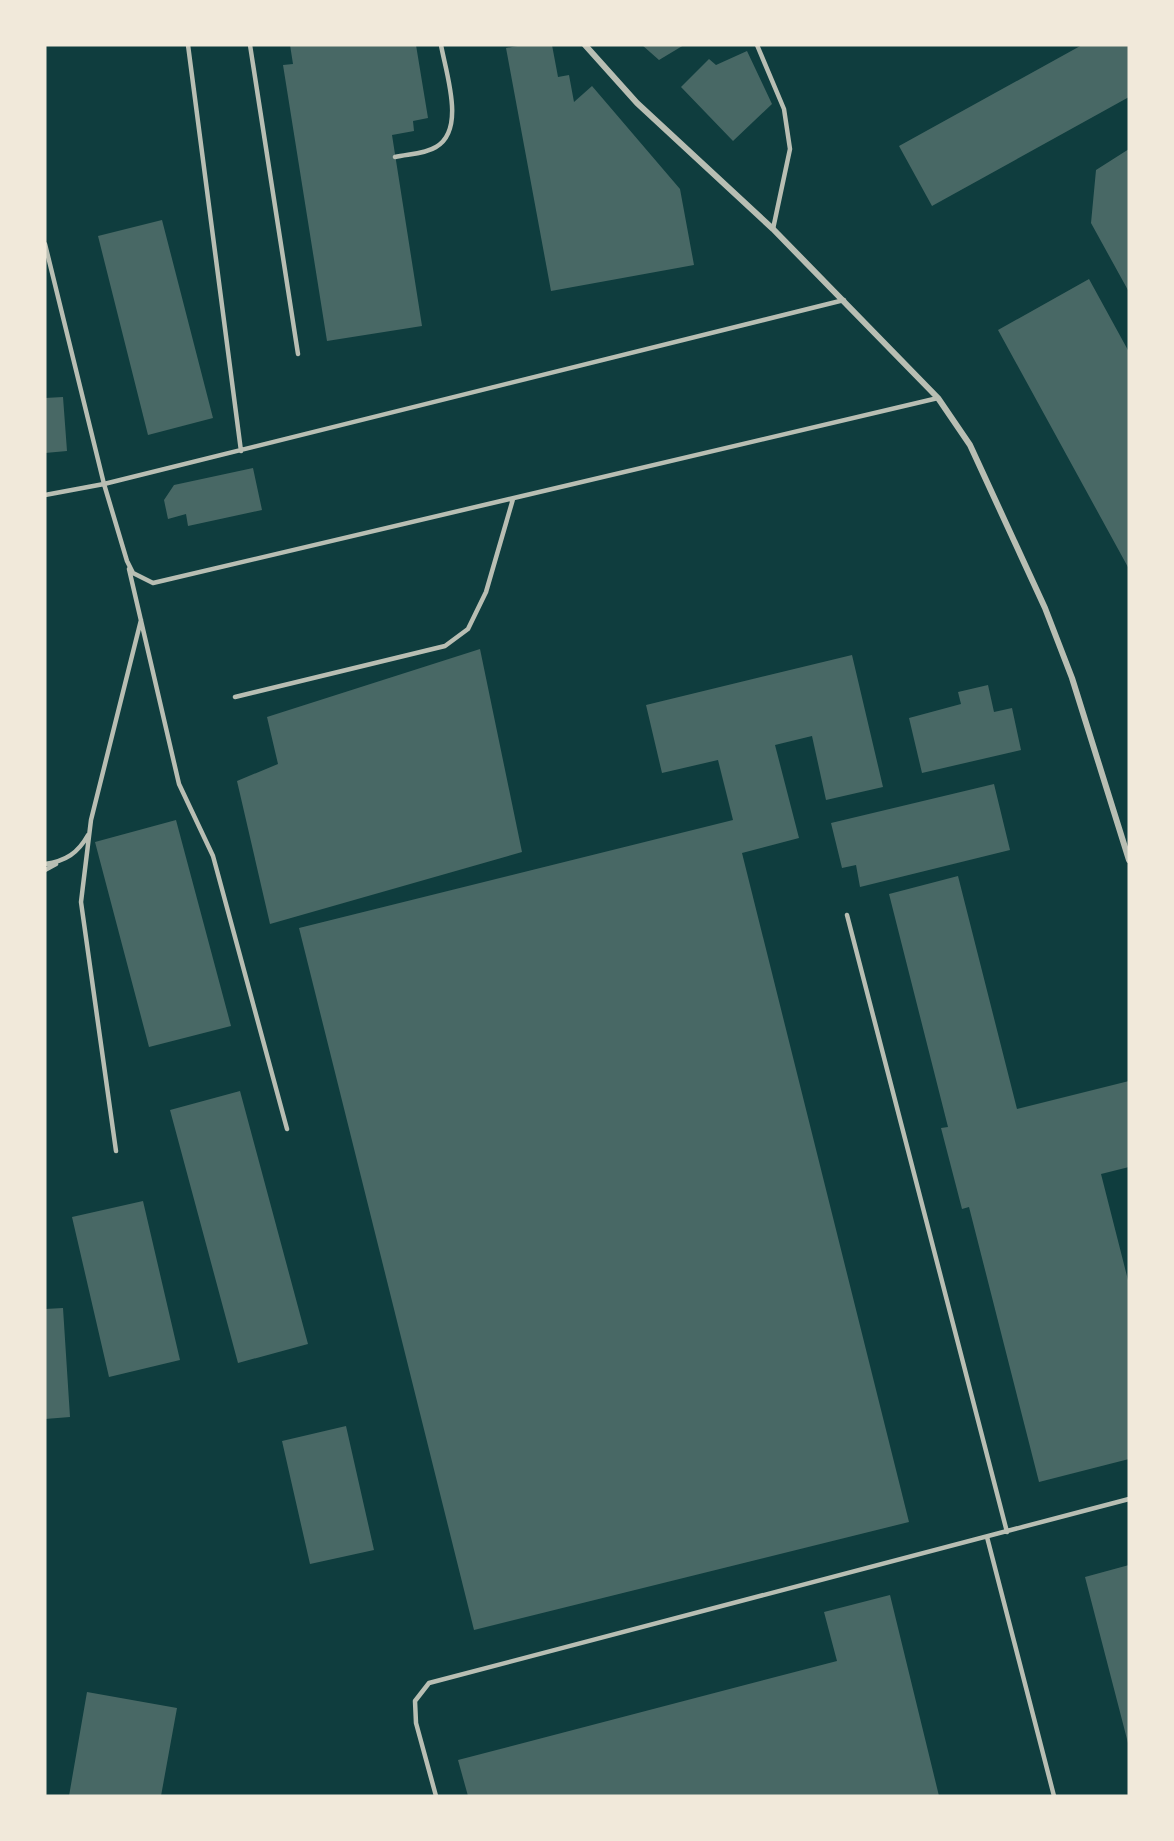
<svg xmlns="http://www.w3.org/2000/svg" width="1174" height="1841" font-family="'Fira Sans',sans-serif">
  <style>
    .building { fill: #486865 }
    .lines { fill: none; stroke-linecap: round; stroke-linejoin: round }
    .service { stroke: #b8beb3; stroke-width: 4.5 }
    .minor { stroke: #b8beb3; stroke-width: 6 }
  </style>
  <rect width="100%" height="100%" fill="#0f3d3e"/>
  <path class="building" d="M290,45H416L428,118L413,121L414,131L392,135L422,326L327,341L283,65L293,64Z
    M523,45H552L558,77L569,75L574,102L592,86L680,189L694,265L551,291L506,48Z
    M642,45H684L659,60Z
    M1082,45H1129V97L932,206L899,146Z
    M747,51L772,104L733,141L681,87L709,59L716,65Z
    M1129,149V292L1091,223L1096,170Z
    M162,220L213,418L148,435L98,236Z
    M1089,279L1129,352V569L998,330Z
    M63,397L67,451L45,453V398Z
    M253,468L262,510L188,526L186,514L168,519L164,500L174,485Z
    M480,649L522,852L270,924L237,781L278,764L267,717Z
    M852,655L883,787L826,800L812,736L775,745L799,838L742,853L909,1522L474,1630L299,928L733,820L718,760L662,773L646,705Z
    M988,685L994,712L1012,708L1021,750L922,773L909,718L961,704L958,692Z
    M994,784L1010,850L860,887L856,865L842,868L831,823Z
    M176,820L231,1026L149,1047L95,842Z
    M958,876L1017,1109L1129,1081V1167L1101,1174L1129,1284V1459L1039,1482L969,1207L962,1209L941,1128L948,1127L889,894Z
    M240,1091L308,1344L238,1363L170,1110Z
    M143,1201L180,1360L109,1377L72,1217Z
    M63,1308L70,1417L45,1419V1309Z
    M346,1426L374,1550L310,1564L282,1441Z
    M1129,1565V1743H1128L1085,1577Z
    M890,1595L939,1796H468L458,1760L837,1661L824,1612Z
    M87,1692L177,1708L161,1796H69Z"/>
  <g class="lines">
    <path class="service" d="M188,45L241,451
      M250,45L298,354
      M757,45L784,109L790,149L773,229
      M395,157C408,154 425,154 436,147C466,130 446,73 441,45
      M45,244L104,484L127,561L133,573L153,583L938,398
      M45,495L104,484L844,300
      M129,569L179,784L213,856L287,1129
      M235,697L445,646L468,629L486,592L513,499
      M45,864C66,861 78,853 88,835
      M45,870L56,864
      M847,915L1007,1532
      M116,1151L81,902L91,820L141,620
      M987,1537L1054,1796
      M436,1796L416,1723L415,1701L429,1683L1129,1499"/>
    <path class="minor" d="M585,45L637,103L773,229L938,398L970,445L1045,608L1072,678L1129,860"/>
  </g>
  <rect width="1174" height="1841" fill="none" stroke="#f1e9da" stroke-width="93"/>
</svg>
